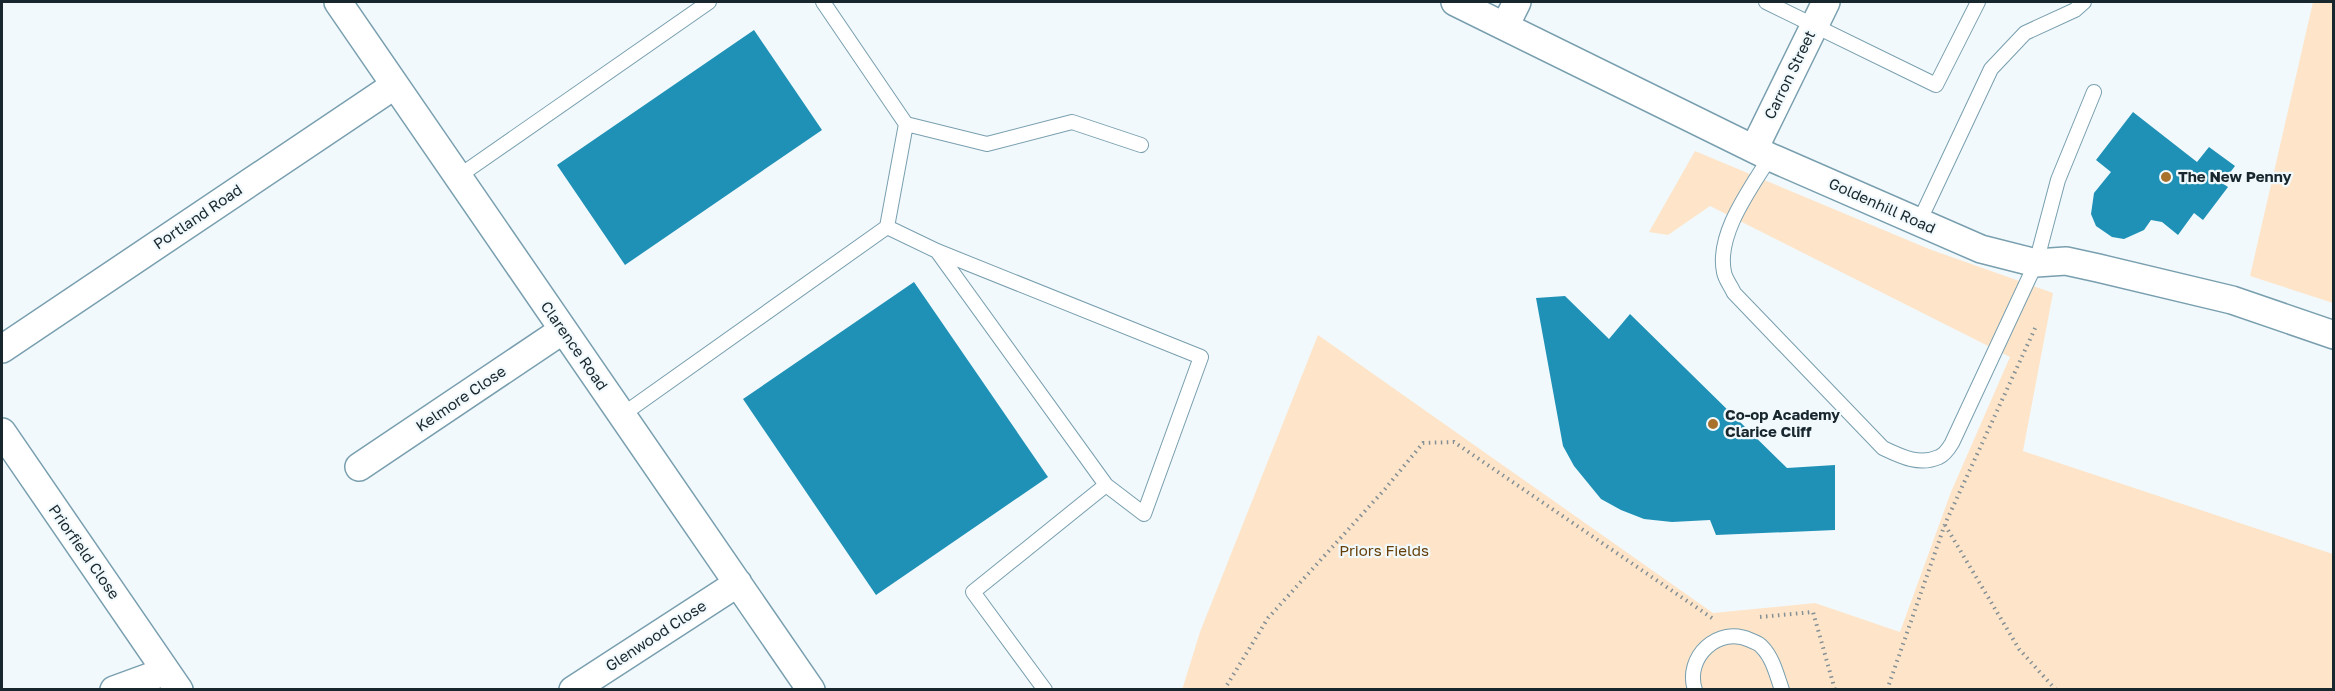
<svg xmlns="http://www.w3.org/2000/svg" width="2335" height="691" font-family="'Golos Text',sans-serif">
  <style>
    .green { fill: #fee5c9 }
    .building { fill: #1f91b6 }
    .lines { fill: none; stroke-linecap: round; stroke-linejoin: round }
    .lane-casing { stroke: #799faf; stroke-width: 16 }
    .street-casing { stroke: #799faf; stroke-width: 30 }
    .path { stroke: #849095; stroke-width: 4; stroke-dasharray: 1.5 4.5; stroke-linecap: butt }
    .lane { stroke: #fff; stroke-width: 14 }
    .street { stroke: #fff; stroke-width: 27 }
    .poi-dot { fill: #a8722d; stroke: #f1f9fc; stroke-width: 2 }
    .labels { text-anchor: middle; stroke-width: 4.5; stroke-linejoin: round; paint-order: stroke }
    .street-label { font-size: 15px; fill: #18272e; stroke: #f1f9fc }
    .poi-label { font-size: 15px; font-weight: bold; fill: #18272e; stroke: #f1f9fc; text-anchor: start }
    .park-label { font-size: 15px; fill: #653f07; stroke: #f1f9fc }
  </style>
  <rect width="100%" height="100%" fill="#f1f9fc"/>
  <path class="green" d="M2313,2H2333V303L2250,276Z
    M1695,151L1929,249L2053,293L2023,451L2333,554V689L1182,690L1200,632L1318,335L1713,613L1815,603L1900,632L1951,492L2010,357L1710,206L1668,235L1649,232Z"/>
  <path class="building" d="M754,30L822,130L625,265L557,165Z
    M2133,112L2197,162L2209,147L2235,166L2222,183L2228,187L2203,220L2194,213L2178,235L2162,222L2151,220L2144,230L2124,239L2112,237L2096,226L2091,214L2094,193L2111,172L2096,160Z
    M914,282L1048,477L876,595L743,399Z
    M1565,296L1609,339L1630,314L1787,468L1835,465V530L1716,535L1710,520L1672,522L1644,519L1621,510L1601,499L1574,466L1563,446L1536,298Z"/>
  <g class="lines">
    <defs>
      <path id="lane" d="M823,2L906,124
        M1766,2L1936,85L1978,2
        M1770,157C1751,188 1716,234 1724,272C1725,279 1731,286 1734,293L1883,448C1900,456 1919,466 1939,457C1944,455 1949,448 1952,443L2036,263L2058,180L2094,92
        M459,176L709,2
        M1919,222L1991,69L2025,33L2075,10L2084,2
        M887,227L906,124L987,144L1072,122L1141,145
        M622,415L887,227L937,251L1201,357L1144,514L1106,485L937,251
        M1045,690L973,592L1106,485
        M1695,690C1684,657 1719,625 1750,640C1754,642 1759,643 1762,647C1773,658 1777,676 1782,690"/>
      <path id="street" d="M338,2L811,690
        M1455,2L1770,157L1981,249L2036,263L2066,261L2098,268L2232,300L2334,335
        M1505,26L1517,2
        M1754,149L1826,2
        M2,349L395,85
        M2,432L179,690
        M359,467L563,330
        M114,690L166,671
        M573,690L738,583"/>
    </defs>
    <use href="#lane" class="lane-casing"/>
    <use href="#street" class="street-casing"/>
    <path class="path" d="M1945,525L2019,649L2056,690
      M1760,617L1813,612L1835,690
      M1224,690L1268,618L1385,489L1423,443L1454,442L1712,618
      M1887,690L1945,524L2037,324"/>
    <use href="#lane" class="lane"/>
    <use href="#street" class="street"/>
  </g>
  <g class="poi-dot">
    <circle cx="2166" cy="177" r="6"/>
    <circle cx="1713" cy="424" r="6"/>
  </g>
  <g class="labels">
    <g class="street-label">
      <text transform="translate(1790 75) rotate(-64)" y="5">Carron Street</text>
      <text transform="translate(1882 206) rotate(24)" y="5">Goldenhill Road</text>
      <text transform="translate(198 217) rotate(-34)" y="5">Portland Road</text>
      <text transform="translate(574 346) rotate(55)" y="5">Clarence Road</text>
      <text transform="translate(461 399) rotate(-34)" y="5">Kelmore Close</text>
      <text transform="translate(84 552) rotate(55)" y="5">Priorfield Close</text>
      <text transform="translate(656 636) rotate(-33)" y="5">Glenwood Close</text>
    </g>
    <g class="poi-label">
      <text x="2178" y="182">The New Penny</text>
      <text x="1725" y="420">Co-op Academy<tspan x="1725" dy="17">Clarice Cliff</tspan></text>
    </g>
    <g class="park-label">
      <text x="1384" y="556">Priors Fields</text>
    </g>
  </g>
  <rect width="2335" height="691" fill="none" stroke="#18272e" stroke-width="6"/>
</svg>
